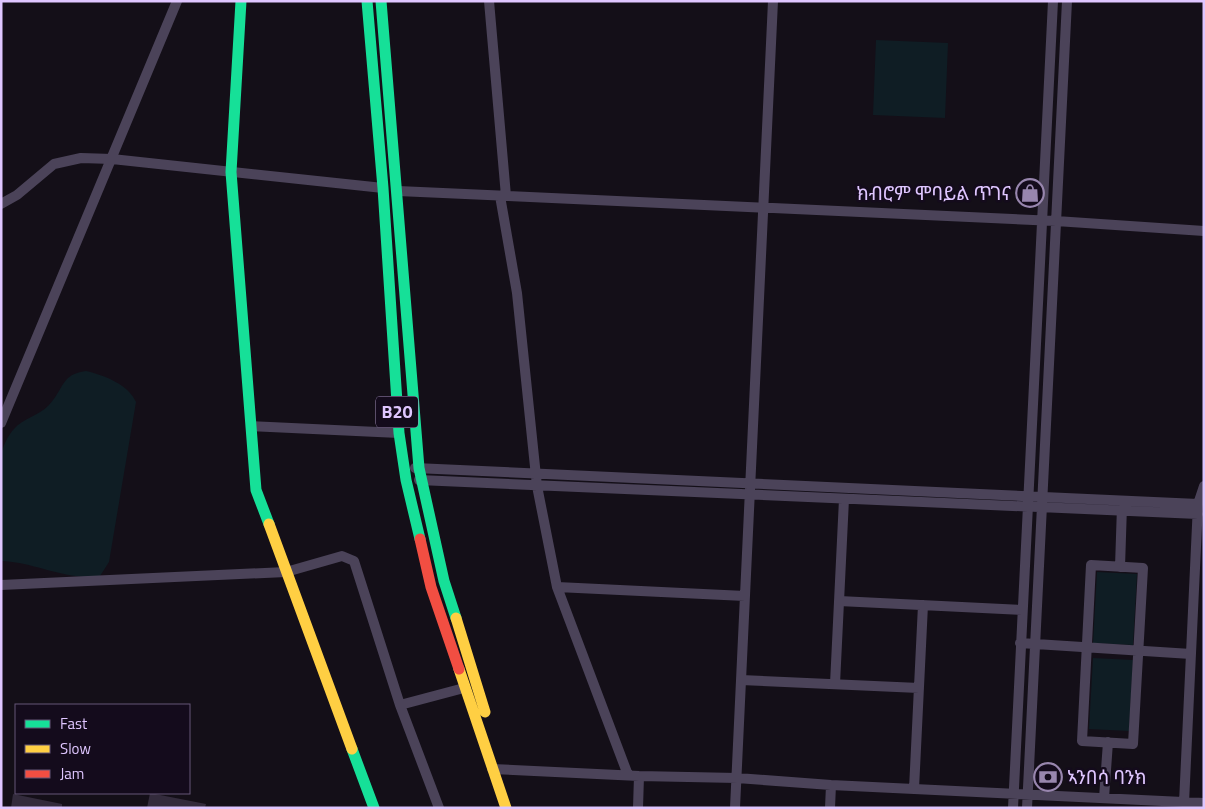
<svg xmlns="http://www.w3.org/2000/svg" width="1205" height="809" font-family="'Titillium Web','Noto Sans Ethiopic',sans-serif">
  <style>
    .green { fill: #0f1d24 }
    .building { fill: #332b3c }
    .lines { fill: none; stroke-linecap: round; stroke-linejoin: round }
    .street { stroke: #4b4359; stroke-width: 10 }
    .fast { stroke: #16e098; stroke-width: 11 }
    .slow { stroke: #ffcf43; stroke-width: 11 }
    .jam { stroke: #f24e42; stroke-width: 11 }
    .labels { text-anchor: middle; stroke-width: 5; stroke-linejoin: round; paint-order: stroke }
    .shield { fill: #140b1c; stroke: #a28ebb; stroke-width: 1 }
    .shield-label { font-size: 18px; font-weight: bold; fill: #dfc6ff }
    .poi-label { font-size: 19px; fill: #dfc6ff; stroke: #140b1c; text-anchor: end }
  </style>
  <rect width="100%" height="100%" fill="#140f18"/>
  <path class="green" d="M876,40L948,43L945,118L873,115Z
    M86,371C104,375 129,385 136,402L109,562L100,576C66,581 35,562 1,561C1,527 0,490 1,456C2,448 8,435 14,429C23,418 39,416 49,405C64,389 61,374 86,371Z
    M1097,572L1137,574L1133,645L1093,643Z
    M1093,658L1133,660L1129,731L1089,729Z"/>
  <path class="building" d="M150,793L206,804L205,808H147Z
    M13,794L62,804V808H11Z"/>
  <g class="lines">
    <path class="street" d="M489,1L506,196
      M398,191L1056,221L1204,231
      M500,196L517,293L537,486L557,587L628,775
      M1,204L17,195L54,164L81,158L112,159L383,188
      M1,423L177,1
      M251,426L399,433
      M415,468L1198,504
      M419,480L1198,514
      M1091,565L1143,568L1133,744L1082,741Z
      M1120,567L1122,506
      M1,585L286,572L342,556L354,561L400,705L439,808
      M557,587L745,596
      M839,601L1022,610
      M1020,643L1191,654
      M741,680L919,688
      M835,684L844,499
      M400,705L464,688
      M492,769L639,776L737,778L831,785L1204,803
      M914,789L923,605
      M1104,798L1108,742
      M1184,803L1198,504L1204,486
      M638,808L639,776
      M735,808L773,1
      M830,808L831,785
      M1013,808L1053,1
      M1027,808L1067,1"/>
    <path class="fast" d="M241,1L231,172L256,490L269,524
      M367,1L383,188L399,433L406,480L420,539
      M381,1L419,468L444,581L456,618
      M352,749L374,808"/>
    <path class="slow" d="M269,524L352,749
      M456,618L485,712
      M459,669L506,808"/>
    <path class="jam" d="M420,539L431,587L459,669"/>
  </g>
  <defs>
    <symbol id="shop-ring" viewBox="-11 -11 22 22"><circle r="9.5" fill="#140b1c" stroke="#9886ae" stroke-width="1.5"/><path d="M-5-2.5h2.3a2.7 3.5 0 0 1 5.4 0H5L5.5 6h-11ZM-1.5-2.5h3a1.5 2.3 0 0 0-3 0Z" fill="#9886ae"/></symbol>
    <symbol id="bank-ring" viewBox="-11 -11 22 22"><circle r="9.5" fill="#140b1c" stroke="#9886ae" stroke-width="1.5"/><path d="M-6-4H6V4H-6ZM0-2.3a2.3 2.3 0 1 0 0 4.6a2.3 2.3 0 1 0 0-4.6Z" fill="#9886ae"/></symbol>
  </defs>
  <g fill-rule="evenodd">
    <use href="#shop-ring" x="1014" y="177" width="32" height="32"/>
    <use href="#bank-ring" x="1032" y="761" width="32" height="32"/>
  </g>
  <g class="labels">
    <rect class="shield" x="376" y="396.5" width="42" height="31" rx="4"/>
    <g class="shield-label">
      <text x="397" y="418">B20</text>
    </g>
    <g class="poi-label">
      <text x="1011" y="200">ክብሮም ሞባይል ጥገና</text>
      <text x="1067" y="784" text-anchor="start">ኣንበሳ ባንክ</text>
    </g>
  </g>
  <rect width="1205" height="809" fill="none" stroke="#dfc6ff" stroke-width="5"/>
  <rect x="15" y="704" width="175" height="90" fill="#140b1c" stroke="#655677"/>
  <rect x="25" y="720" width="25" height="8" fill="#16e098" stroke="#655677"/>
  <text x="60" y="729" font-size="15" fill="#dfc6ff">Fast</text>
  <rect x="25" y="745" width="25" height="8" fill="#ffcf43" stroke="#655677"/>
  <text x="60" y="754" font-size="15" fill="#dfc6ff">Slow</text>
  <rect x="25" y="770" width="25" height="8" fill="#f24e42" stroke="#655677"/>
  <text x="60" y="779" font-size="15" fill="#dfc6ff">Jam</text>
</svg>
